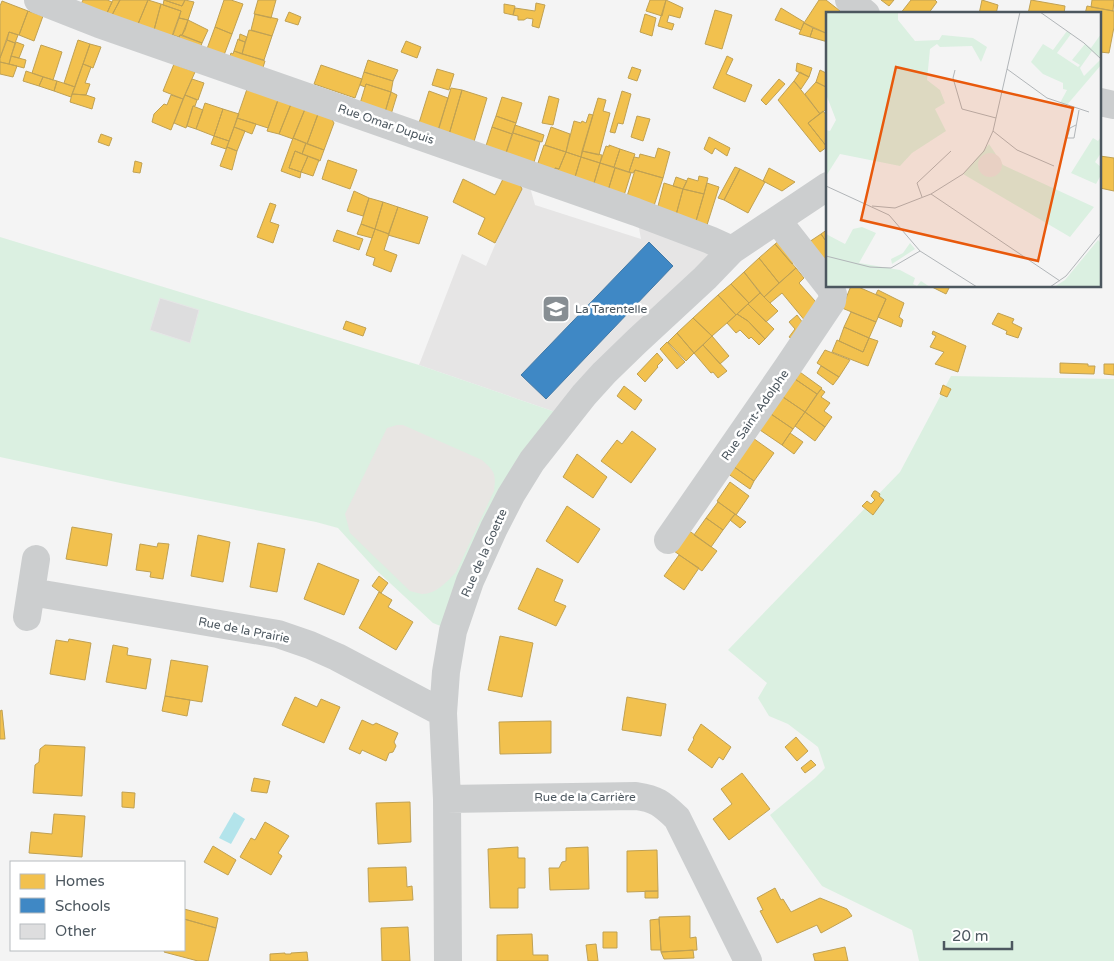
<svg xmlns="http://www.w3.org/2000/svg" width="1114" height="961" font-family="'Varela Round',sans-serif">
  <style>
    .education { fill: #e6e5e5 }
    .green { fill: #dbf0e1 }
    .sand { fill: #e8e6e3 }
    .water { fill: #b3e4eb }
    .homes { fill: #f2c14e; stroke: #c0a153 }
    .schools { fill: #3f88c5; stroke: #4379a6 }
    .building { fill: #ddddde; stroke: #e5e6e6 }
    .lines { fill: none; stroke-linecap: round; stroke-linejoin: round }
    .minor { stroke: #cccecf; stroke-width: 28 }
    .labels { text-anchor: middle; stroke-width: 5; stroke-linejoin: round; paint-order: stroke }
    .street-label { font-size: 12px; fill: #4c575f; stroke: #fff }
    .poi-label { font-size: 12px; fill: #4c575f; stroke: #fff; text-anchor: start }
    .inset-road { fill: none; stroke: #b1b5b8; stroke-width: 1 }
    .view { fill: #e8590c; fill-opacity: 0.15; stroke: #e8590c; stroke-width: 2.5 }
    .inset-edge { fill: none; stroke: #4c575f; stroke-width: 2.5 }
  </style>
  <rect width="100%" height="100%" fill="#f4f4f4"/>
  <path class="education" d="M526,173L535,205L641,239L636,212L732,250L567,416L419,365L462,254L486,266Z"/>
  <path class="green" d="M0,237L419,365L567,416L453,631L433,623L376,570L338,528L316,522L125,484L0,457Z
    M951,376L1114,379V961H919L912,930L822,886L770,815L815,778L825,768L818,747L788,724L769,716L758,698L767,683L728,650L900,472Z"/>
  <path class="sand" d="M397,425H403L482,460C495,472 496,473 494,491L456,572C447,582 436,594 422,594C418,593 413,592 410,591L350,533L345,514L387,428Z"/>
  <path class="water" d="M234,812L245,819L231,844L219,838Z"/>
  <path class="homes" d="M83,0H107L112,2L104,20L79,8Z
    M113,0H120L112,15L104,19Z
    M120,0H148L138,24L112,15Z
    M148,0L161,4L154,30L138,24Z
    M164,0H185L182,6Z
    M164,0L182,6L185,0L194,2L188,20L179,18L181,11L163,5Z
    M224,0H231L243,4L232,34L215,27Z
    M258,0H276L271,18L254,14Z
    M650,0H666L662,16L646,11Z
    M666,0L683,8L680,18L669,15L667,22L674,24L672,30L658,26Z
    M819,0H826L844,14H828V34L804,23Z
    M881,0H894L889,6Z
    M911,0H935L937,2L928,14H900Z
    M982,0L998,5L996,14H979Z
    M1031,0L1065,6L1064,14H1028Z
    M1092,0H1114L1113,11L1091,7Z
    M2,1L28,11L19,35L9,32L0,58V6Z
    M536,3L545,5L539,28L532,26L533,19L527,18L524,20H518V16L513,15L515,8L535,11Z
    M161,4L181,11L172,36L154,30Z
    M504,4L515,6L513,15L504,13Z
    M1087,6L1114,11V27L1109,53L1100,52V14H1085Z
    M781,8L804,22L801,30L775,20Z
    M715,10L732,15L722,49L705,44Z
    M28,11L43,16L34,41L19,35Z
    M289,12L301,17L298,25L285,21Z
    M255,14L278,19L272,36L251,30Z
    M645,14L656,18L652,36L640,32Z
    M179,18L188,20L185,30L182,35H180L179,37L173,35Z
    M188,20L208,30L202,43L182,35Z
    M804,23L813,28L810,37L799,34Z
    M215,27L232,34L221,63L204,57Z
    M813,28L828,34V42L810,37Z
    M249,30L272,36L264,60L242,54Z
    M9,32L18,35L15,43L7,40Z
    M240,34L247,37L245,42L239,40Z
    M180,35L202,43L198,54L176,46Z
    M238,39L245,42L242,54L234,51Z
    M7,40L15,43L9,64L0,62V58Z
    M78,40L90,44L75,87L64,83Z
    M406,41L421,47L417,58L401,52Z
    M16,42L24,45L19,58L11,56Z
    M90,44L101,47L93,68L83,64Z
    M41,45L62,52L53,80L32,73Z
    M234,51L265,61L260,77L227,65L231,53L233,54Z
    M11,56L26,60L24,68L9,64Z
    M727,56L733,59L726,74L752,85L745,102L713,88Z
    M368,60L398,70L393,81L364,72Z
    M0,62L17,66L13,77L0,74Z
    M797,63L812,68L809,77L796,71Z
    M83,64L91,67L85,83L90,84L86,95L72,94Z
    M174,64L195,72L183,99L163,91Z
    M321,65L362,79L355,98L314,84Z
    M632,67L641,70L637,81L628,78Z
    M437,69L454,74L449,90L432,85Z
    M820,70L828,74V88L816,82Z
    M26,71L43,77L39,86L23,81Z
    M364,72L393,81L391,92L366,84L365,87L360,85Z
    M800,72L809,77L801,89L794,81Z
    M43,77L57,81L54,91L39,86Z
    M192,79L204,83L198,100L185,95Z
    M779,79L785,84L766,105L761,100Z
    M57,81L75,87L71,97L54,91Z
    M794,81L820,114L808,123L827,147L820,152L778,100Z
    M816,82L828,88V108L820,114L805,94Z
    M366,84L391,92L383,119L358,110Z
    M451,88L462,90L448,138L437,135Z
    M247,89L278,100L268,128L237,118Z
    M462,90L487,98L473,145L448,138Z
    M429,91L448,98L438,130L419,123Z
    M622,91L631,94L623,124L618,123L615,133L610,132Z
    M391,92L397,95L389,121L383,119Z
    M72,94L86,95L95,98L92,109L70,102Z
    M171,95L183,99L171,130L152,122L154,114L164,104L167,105Z
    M185,95L197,100L195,106H193L186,128L174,123Z
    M549,96L559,99L553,125L542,123Z
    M502,97L522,103L516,123L496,116Z
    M598,98L606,100L603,111L610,113L599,155L582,151Z
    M278,100L291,104L279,134L267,131Z
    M205,103L223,109L214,136L196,129Z
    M291,104L305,109L293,139L279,134Z
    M193,106L203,110L196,129L187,126Z
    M223,109L239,114L229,141L214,136Z
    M305,109L318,114L307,144L293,138Z
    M823,111L828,117V146L827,147L808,123Z
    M318,114L331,118L334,123L324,150L307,144Z
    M589,114L593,115L581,157L566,152L574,121L581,123L582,121L586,123Z
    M496,116L516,123L512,134L492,127Z
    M637,116L650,119L643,141L631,137Z
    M237,118L256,124L252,134L234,127Z
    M515,125L544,135L542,142L513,133Z
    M234,127L245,131L237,151L227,147Z
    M492,127L512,134L504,159L484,152Z
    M551,127L570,134L566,152L545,145Z
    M513,133L540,142L532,169L504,159Z
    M101,134L112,138L109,146L98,142Z
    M214,136L229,141L226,149L211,144Z
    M709,137L730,148L727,156L715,148L712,154L704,149Z
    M293,138L306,143L302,154L295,151L289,168L301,172L300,178L281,171Z
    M306,143L324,150L320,161L302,154Z
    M544,145L566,152L559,169L555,168L551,180L534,175Z
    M609,145L620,149L614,167L600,163L606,146L609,147Z
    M227,147L237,151L232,170L220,166Z
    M658,148L670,152L663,178L635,170L633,173L629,172L634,157L639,158L640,154L655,158Z
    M620,149L635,154L629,172L614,167Z
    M295,151L308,156L301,172L289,168Z
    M582,151L602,155L600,163L581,157Z
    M566,152L581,157L572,187L551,180L555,168L559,169Z
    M308,156L319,160L313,176L301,172Z
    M1100,156L1114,158V191L1100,188Z
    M581,157L600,163L591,193L572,187Z
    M328,160L357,170L350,189L322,179Z
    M135,161L142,163L140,173L133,172Z
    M600,163L615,168L606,197L591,193Z
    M735,167L740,169L724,200L718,198Z
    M615,168L631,173L622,202L606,197Z
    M769,168L795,182L782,191L765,182L763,181Z
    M740,169L765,182L748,213L724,200Z
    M635,170L663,178L652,212L625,203Z
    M699,176L708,178L704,194L683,189L688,178L698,181Z
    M504,177L520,185L522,189L495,243L478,234L485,218L453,202L463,179L495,195Z
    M676,177L687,181L683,189L673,186Z
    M664,183L683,189L676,215L657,210Z
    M707,183L719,187L707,225L696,221Z
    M683,189L704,194L696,221L676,215Z
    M354,191L369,198L363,216L347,211Z
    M369,198L383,202L375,229L361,224Z
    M383,202L398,207L389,234L375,229Z
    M270,203L276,205L270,222L279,225L273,243L257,237Z
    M398,207L428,217L419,244L388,235Z
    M361,224L375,229L372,238L357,234Z
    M375,229L389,234L384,250L397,255L391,272L373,265L375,258L366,255Z
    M828,229V244L821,234Z
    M337,230L363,239L359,250L333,241Z
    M821,234L828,244V268L806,244Z
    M783,238L799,257L792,264L775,244Z
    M775,244L796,268L779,283L759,258Z
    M759,258L779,283L764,297L744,272Z
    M796,268L804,278L799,283L823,310L811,328L782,293L770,303L764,297Z
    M744,272L760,293L749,303L731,284Z
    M731,284L749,303L736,315L718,295Z
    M851,286H856L886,299L876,322L842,308Z
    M930,286H950L946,294Z
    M878,290L904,303L899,317L903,320L901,327L878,317L886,299L876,294Z
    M760,293L778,311L766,322L748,304Z
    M718,295L736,315L712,336L693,318Z
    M748,304L774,329L765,339L748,321L737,314Z
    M851,312L876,322L869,338L844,327Z
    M998,313L1014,319L1012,323L1022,328L1018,338L1006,334L1007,331L992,324Z
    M737,314L748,321L765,339L759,345L751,337L749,339L740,330L736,333L727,323Z
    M797,315L809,331L800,344L789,337L795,329L789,322Z
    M693,318L712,336L694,353L677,333Z
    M346,321L366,328L363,336L343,329Z
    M844,327L869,338L863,352L839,341Z
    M933,331L966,346L958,372L935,364L944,352L930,347L936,336L932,334Z
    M677,333L694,353L686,361L668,342Z
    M712,336L729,356L720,364L703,345Z
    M869,338L878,341L868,366L832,352L837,340L863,352Z
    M667,342L685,362L677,369L660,349Z
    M703,345L727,371L718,378L713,372L711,373L694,353Z
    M825,350L850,360L839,377L817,363Z
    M657,353L663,360L657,366L658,367L645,382L637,374Z
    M1060,363L1088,364V366H1095L1094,374L1060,373Z
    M1104,364H1114V375L1104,374Z
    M821,366L839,377L833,385L817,373Z
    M797,370L822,388L817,394L792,377Z
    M792,377L817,394L805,412L780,395Z
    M943,385L951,389L947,397L940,394Z
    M624,386L642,400L635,410L617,396Z
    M821,389L825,392L821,397L830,403L824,411L832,417L825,427L805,412Z
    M780,395L805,412L793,429L768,412Z
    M768,412L793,429L782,445L757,428Z
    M805,412L825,427L815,441L795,426Z
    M632,431L656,449L631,483L601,461L617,440L622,444Z
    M790,433L803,442L794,454L782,445Z
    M750,436L774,453L754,481L730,464Z
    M577,454L607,477L593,498L563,477Z
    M730,464L754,481L750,489L724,471Z
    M730,482L749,496L736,515L717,501Z
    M874,491H876L880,494L879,496L884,500L873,515L862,506L867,501L871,504L875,500L871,496Z
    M718,502L735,514L723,530L706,518Z
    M567,506L600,529L578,563L546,541Z
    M735,514L746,522L740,528L730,520Z
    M706,518L723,530L711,547L694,535Z
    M72,527L112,534L107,566L66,559Z
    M688,530L717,551L702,571L674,551Z
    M198,535L230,542L223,582L191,576Z
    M158,543L169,544L163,579L150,577L151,572L136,570L140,544L157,547Z
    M258,543L285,549L277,592L250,587Z
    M679,555L699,568L684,590L664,576Z
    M318,563L359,580L344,615L304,599Z
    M537,568L563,580L554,601L566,606L556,626L518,609Z
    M379,576L388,583L381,593L372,586Z
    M379,592L392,600L388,607L413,622L396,650L359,628Z
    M500,636L533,643L522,697L488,690Z
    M69,639L91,643L85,680L50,674L56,640L68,642Z
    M113,645L128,648L127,655L151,659L146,689L106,682Z
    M171,660L208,666L202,702L165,696Z
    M165,696L190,700L187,716L162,711Z
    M295,697L317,707L321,699L340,707L324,743L282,725Z
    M627,697L666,704L661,736L622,730Z
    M2,710L5,739H0V711Z
    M362,720L373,725L376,723L398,733L394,742L396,746L393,752L389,753L386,761L362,750L360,754L349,749Z
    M551,721V753L500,754L499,722Z
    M701,724L731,747L723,760L719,757L712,768L688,750L694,739L693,738Z
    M796,737L808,751L797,761L785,747Z
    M45,745L85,747L82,796L33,793L35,765L39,762L40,749Z
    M811,760L816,765L805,773L801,768Z
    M742,773L770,809L729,840L713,819L732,804L721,789Z
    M254,778L270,781L267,793L251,791Z
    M122,792L135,793L134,808L122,807Z
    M410,802L411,842L378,844L376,803Z
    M54,814L85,816L82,857L29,853L31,832L52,834Z
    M265,822L289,836L278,853L282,856L271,875L240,857L251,838L255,840Z
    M213,846L236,860L228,875L204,862Z
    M518,847V858H525V888H518V908H490L488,849Z
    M588,847L589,889L550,890L549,868H559L562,862L566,861V848Z
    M657,850L658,891L627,892V851Z
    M406,867L407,887L412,886L413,900L369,902L368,868Z
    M775,888L781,900L783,899L791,912L820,898L847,909L852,916L821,933L817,925L777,943L760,911L763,910L757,898Z
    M645,891H658V898H645Z
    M184,909L218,918L216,928L184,919Z
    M690,916V938L696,937L697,950L661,952L659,917Z
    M184,919L216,928L208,961H198L164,952L165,950H184Z
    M659,919L661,950H651L650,920Z
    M408,927L410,961H382L381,928Z
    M603,932H617V948H603Z
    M532,934L533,955H548V961H497V935Z
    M596,944L598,961H588L586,945Z
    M845,947L848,961H815L813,954Z
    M693,950L694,958L664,959L661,952Z
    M307,952L308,961H270V954L285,953V954H291V953Z"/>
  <path class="schools" d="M649,242L673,266L546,399L521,375Z"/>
  <path class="building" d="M160,298L199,310L190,343L150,330Z"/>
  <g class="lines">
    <path class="minor" d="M38,0L99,24L636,212L710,240L732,250
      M849,0L866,14
      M1100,102L1114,105
      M777,220L828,285
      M668,540L787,368L832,301L833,294L829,286
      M31,592L278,634L310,645L337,657L443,713
      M27,617L36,559
      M447,799L636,796C657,799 662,804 677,818L748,961
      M448,961L447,799L443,713L446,672L453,631L470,581L494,528L511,495L532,461L584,395L604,373L637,341L705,278L732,250L828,186"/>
  </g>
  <defs>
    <symbol id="school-square" viewBox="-11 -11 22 22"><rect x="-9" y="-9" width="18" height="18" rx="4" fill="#878e93" stroke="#fff"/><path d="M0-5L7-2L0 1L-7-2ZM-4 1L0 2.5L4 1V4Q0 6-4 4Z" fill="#fff"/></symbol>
  </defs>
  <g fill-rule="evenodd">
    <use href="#school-square" x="540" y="293" width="32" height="32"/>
  </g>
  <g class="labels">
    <g class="street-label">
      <text transform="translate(386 124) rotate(19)" y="4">Rue Omar Dupuis</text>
      <text transform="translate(755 415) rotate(-55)" y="4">Rue Saint-Adolphe</text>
      <text transform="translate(484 553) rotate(-66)" y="4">Rue de la Goette</text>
      <text transform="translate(244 630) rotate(11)" y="4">Rue de la Prairie</text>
      <text x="585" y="801">Rue de la Carrière</text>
    </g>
    <g class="poi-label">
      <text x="575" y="313">La Tarentelle</text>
    </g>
  </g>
  <g transform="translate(826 12)">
    <rect width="275" height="275" fill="#f4f4f4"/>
    <path d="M0,0H72V8L89,29L113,28L116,23L147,26L161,35L155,50L146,34L114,35L111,32L104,37L101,68L114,78L119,91L109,97L120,119L86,141L74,154L14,142L0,164V118L4,119L10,108L0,82ZM241,19L245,22L231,41L252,55L254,53L246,48L259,32L265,36L275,22V47L266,39L254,56L258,64L275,47V53L240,94L234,91L241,78L237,77V71L217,62L205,50L217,32L227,38ZM275,125V141L269,150L275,155V163L270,172L245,161L267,126L272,129ZM163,132L177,153L268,195L244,225L137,162ZM36,215L50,221L33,251L74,258L89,266L87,272L91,274L95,269L104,275H0V222L19,232L27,217ZM272,228L275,231V275H228L239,268ZM84,231L89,237L66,252L65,247L77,241Z" fill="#dbf0e1"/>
    <path d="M152 153a12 12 0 1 1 24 0a12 12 0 1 1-24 0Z" fill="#e8e6e3"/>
    <path class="inset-road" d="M115,0H135M214,0L258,31L275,47M181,57L221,86L263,100M129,58L127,66L136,97L170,106M250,113L244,116L241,126H248L253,98M167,119L191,138L228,154M0,174L63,203L94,239L151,275M105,182L234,269M96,185L91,171L125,139M46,194L69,196L105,182L137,162L158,139L167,119L194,0M0,244L44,255L65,256L94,239M224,275L240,264L275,221"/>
    <path class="view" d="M70,55L247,96L212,249L35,208Z"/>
    <rect width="275" height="275" class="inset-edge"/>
  </g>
  <rect x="10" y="861" width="175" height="90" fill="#ffffff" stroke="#b7bcbf"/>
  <rect x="20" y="874" width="25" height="15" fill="#f2c14e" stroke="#b7bcbf"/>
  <text x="55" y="886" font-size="15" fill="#4c575f">Homes</text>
  <rect x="20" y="898" width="25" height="15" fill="#3f88c5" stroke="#b7bcbf"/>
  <text x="55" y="911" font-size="15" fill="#4c575f">Schools</text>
  <rect x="20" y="924" width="25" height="15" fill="#ddddde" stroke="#b7bcbf"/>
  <text x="55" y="936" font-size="15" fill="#4c575f">Other</text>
  <path d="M944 941v8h68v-8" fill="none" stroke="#4c575f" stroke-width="2.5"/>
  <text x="952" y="941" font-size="15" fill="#4c575f" stroke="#ffffff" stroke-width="4" paint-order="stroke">20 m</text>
</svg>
